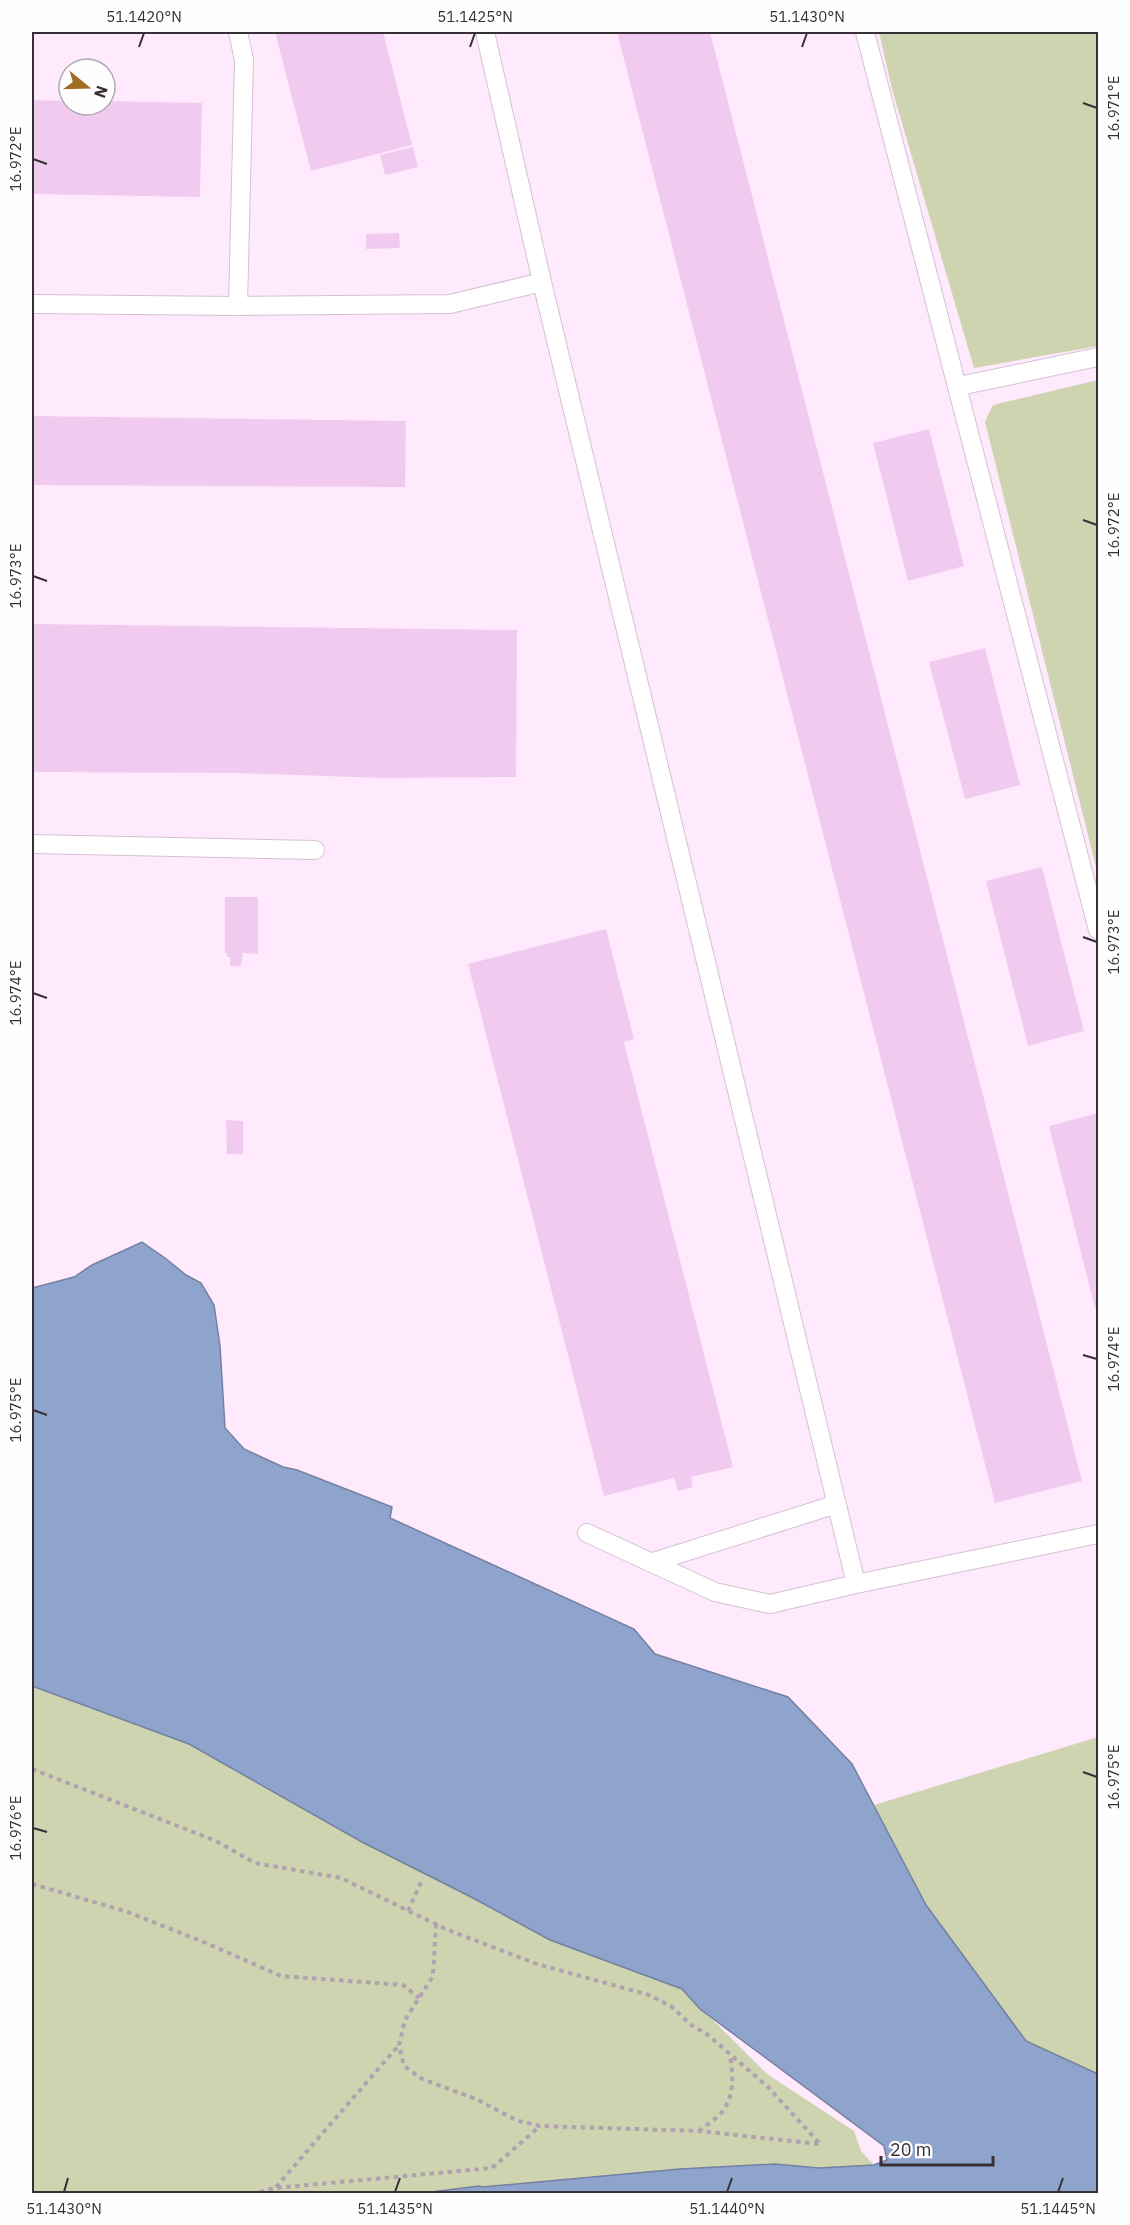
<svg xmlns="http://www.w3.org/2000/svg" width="1130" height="2225" font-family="'IBM Plex Sans',sans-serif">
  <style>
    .green { fill: #ced3b0 }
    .water { fill: #8ea4cd; stroke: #7481a0; stroke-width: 1.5 }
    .building { fill: #f1cbef }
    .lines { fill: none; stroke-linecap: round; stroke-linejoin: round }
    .lane-casing { stroke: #d4c1d3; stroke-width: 20 }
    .path { stroke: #b1a2af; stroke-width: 4; stroke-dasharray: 4.5 4.5; stroke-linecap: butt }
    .lane { stroke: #fff; stroke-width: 18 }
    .ticks { fill: none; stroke: #362f36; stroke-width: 2 }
    .neatline { fill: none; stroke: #362f36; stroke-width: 2 }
    .ticks-label { font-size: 15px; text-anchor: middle; fill: #362f36 }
  </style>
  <rect width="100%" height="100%" fill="#feeafc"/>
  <path class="green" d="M879,32H1098V346L974,368L892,89Z
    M1098,380V875L985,422L993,405Z
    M32,1686L189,1744L362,1842L473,1898L550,1940L682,1989L767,2074L854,2131L861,2151L874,2165L819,2168L775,2164L434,2194L32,2193Z
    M1098,1737V2074L1026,2041L926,1905L874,1805Z"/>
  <path class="water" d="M142,1242L165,1258L186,1275L201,1283L214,1305L220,1346L225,1428L244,1449L283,1467L297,1470L392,1507L390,1518L634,1629L655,1654L788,1697L852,1764L926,1905L1026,2041L1098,2074V2193H423L479,2186L482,2187L680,2169L775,2164L819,2168L874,2165L887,2160L884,2146L700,2009L682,1989L550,1940L473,1898L362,1842L189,1744L32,1686V1288L74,1277L92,1265Z"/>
  <path class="building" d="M275,32H383L412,145L311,171Z
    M617,32H710L1082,1481L995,1503Z
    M32,100L69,101V105H105V101L202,103L200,197L32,194Z
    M413,147L418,167L385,175L380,155Z
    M399,233L400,248L366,249V234Z
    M32,416L406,421L405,487L32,485Z
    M929,429L964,566L908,581L873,443Z
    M32,624L517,630L516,777L381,778L237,773L32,772Z
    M985,648L1020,785L965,799L929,662Z
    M1042,867L1084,1031L1028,1046L986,881Z
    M225,897H258V954L243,953L241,966H230V957H227V954L225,953Z
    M606,929L634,1039L624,1042L733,1467L691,1477L693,1487L678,1491L674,1478L604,1496L468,964Z
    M1098,1113V1307L1095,1308L1049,1126Z
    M226,1120L243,1121V1154H227Z"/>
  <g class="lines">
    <defs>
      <path id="lane" d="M485,32L542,282L856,1584
        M865,32L1098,930
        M32,304L238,306L450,304L542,282
        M238,306L244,60L238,32
        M959,386L1098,357
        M32,844L315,850
        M587,1533L715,1592L770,1604L856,1584L1098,1534
        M653,1562L837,1504"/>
    </defs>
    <use href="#lane" class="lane-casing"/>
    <path class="path" d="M32,1769L216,1841L255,1863L341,1878L448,1930L537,1964L649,1995L672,2007L690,2024L708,2035L768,2087L820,2144
      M32,1884L125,1911L206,1943L281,1976L403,1985L419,1998
      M408,1911L422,1880
      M436,1924L433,1976L405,2020L399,2045L404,2066L422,2079L476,2099L518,2121L540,2126L699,2131L819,2144
      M699,2131C706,2125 716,2119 722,2112C735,2095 733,2075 730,2055
      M276,2187L399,2045
      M251,2194L275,2188L492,2168L539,2127"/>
    <use href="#lane" class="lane"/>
  </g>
  <path class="ticks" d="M139,47L144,33M470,47L475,33M802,47L807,33M1083,103L1097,108M33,159L47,164M1083,520L1097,525M33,576L47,581M1083,937L1097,942M33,993L47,998M1083,1355L1097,1359M33,1410L47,1415M1083,1772L1097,1777M33,1828L47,1832M64,2192L68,2178M395,2192L400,2178M727,2192L732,2178M1058,2192L1063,2178"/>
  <rect width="1130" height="2225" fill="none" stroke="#fefefe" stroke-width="66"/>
  <g transform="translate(87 87) rotate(109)"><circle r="28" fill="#fefefe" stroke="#aeabae" stroke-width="1.5"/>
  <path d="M0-4.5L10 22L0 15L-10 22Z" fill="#a16c24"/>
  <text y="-9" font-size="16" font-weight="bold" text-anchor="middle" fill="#362f36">N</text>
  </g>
  <path d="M881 2156v9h112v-9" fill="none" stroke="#362f36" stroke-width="3"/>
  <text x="890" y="2156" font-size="18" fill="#362f36" stroke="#fefefe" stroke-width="4.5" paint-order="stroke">20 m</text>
  <rect x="33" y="33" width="1064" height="2159" class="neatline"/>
  <g class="ticks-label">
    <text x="144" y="22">51.1420°N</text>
    <text x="475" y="22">51.1425°N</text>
    <text x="807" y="22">51.1430°N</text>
    <text transform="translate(1114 108) rotate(-90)" y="5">16.971°E</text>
    <text transform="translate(16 159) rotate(-90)" y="5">16.972°E</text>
    <text transform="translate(1114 525) rotate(-90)" y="5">16.972°E</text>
    <text transform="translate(16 576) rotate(-90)" y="5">16.973°E</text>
    <text transform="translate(1114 942) rotate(-90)" y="5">16.973°E</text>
    <text transform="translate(16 993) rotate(-90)" y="5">16.974°E</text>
    <text transform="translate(1114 1359) rotate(-90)" y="5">16.974°E</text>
    <text transform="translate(16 1410) rotate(-90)" y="5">16.975°E</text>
    <text transform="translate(1114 1777) rotate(-90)" y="5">16.975°E</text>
    <text transform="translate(16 1828) rotate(-90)" y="5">16.976°E</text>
    <text x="64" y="2214">51.1430°N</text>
    <text x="395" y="2214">51.1435°N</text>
    <text x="727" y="2214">51.1440°N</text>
    <text x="1058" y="2214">51.1445°N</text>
  </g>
</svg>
